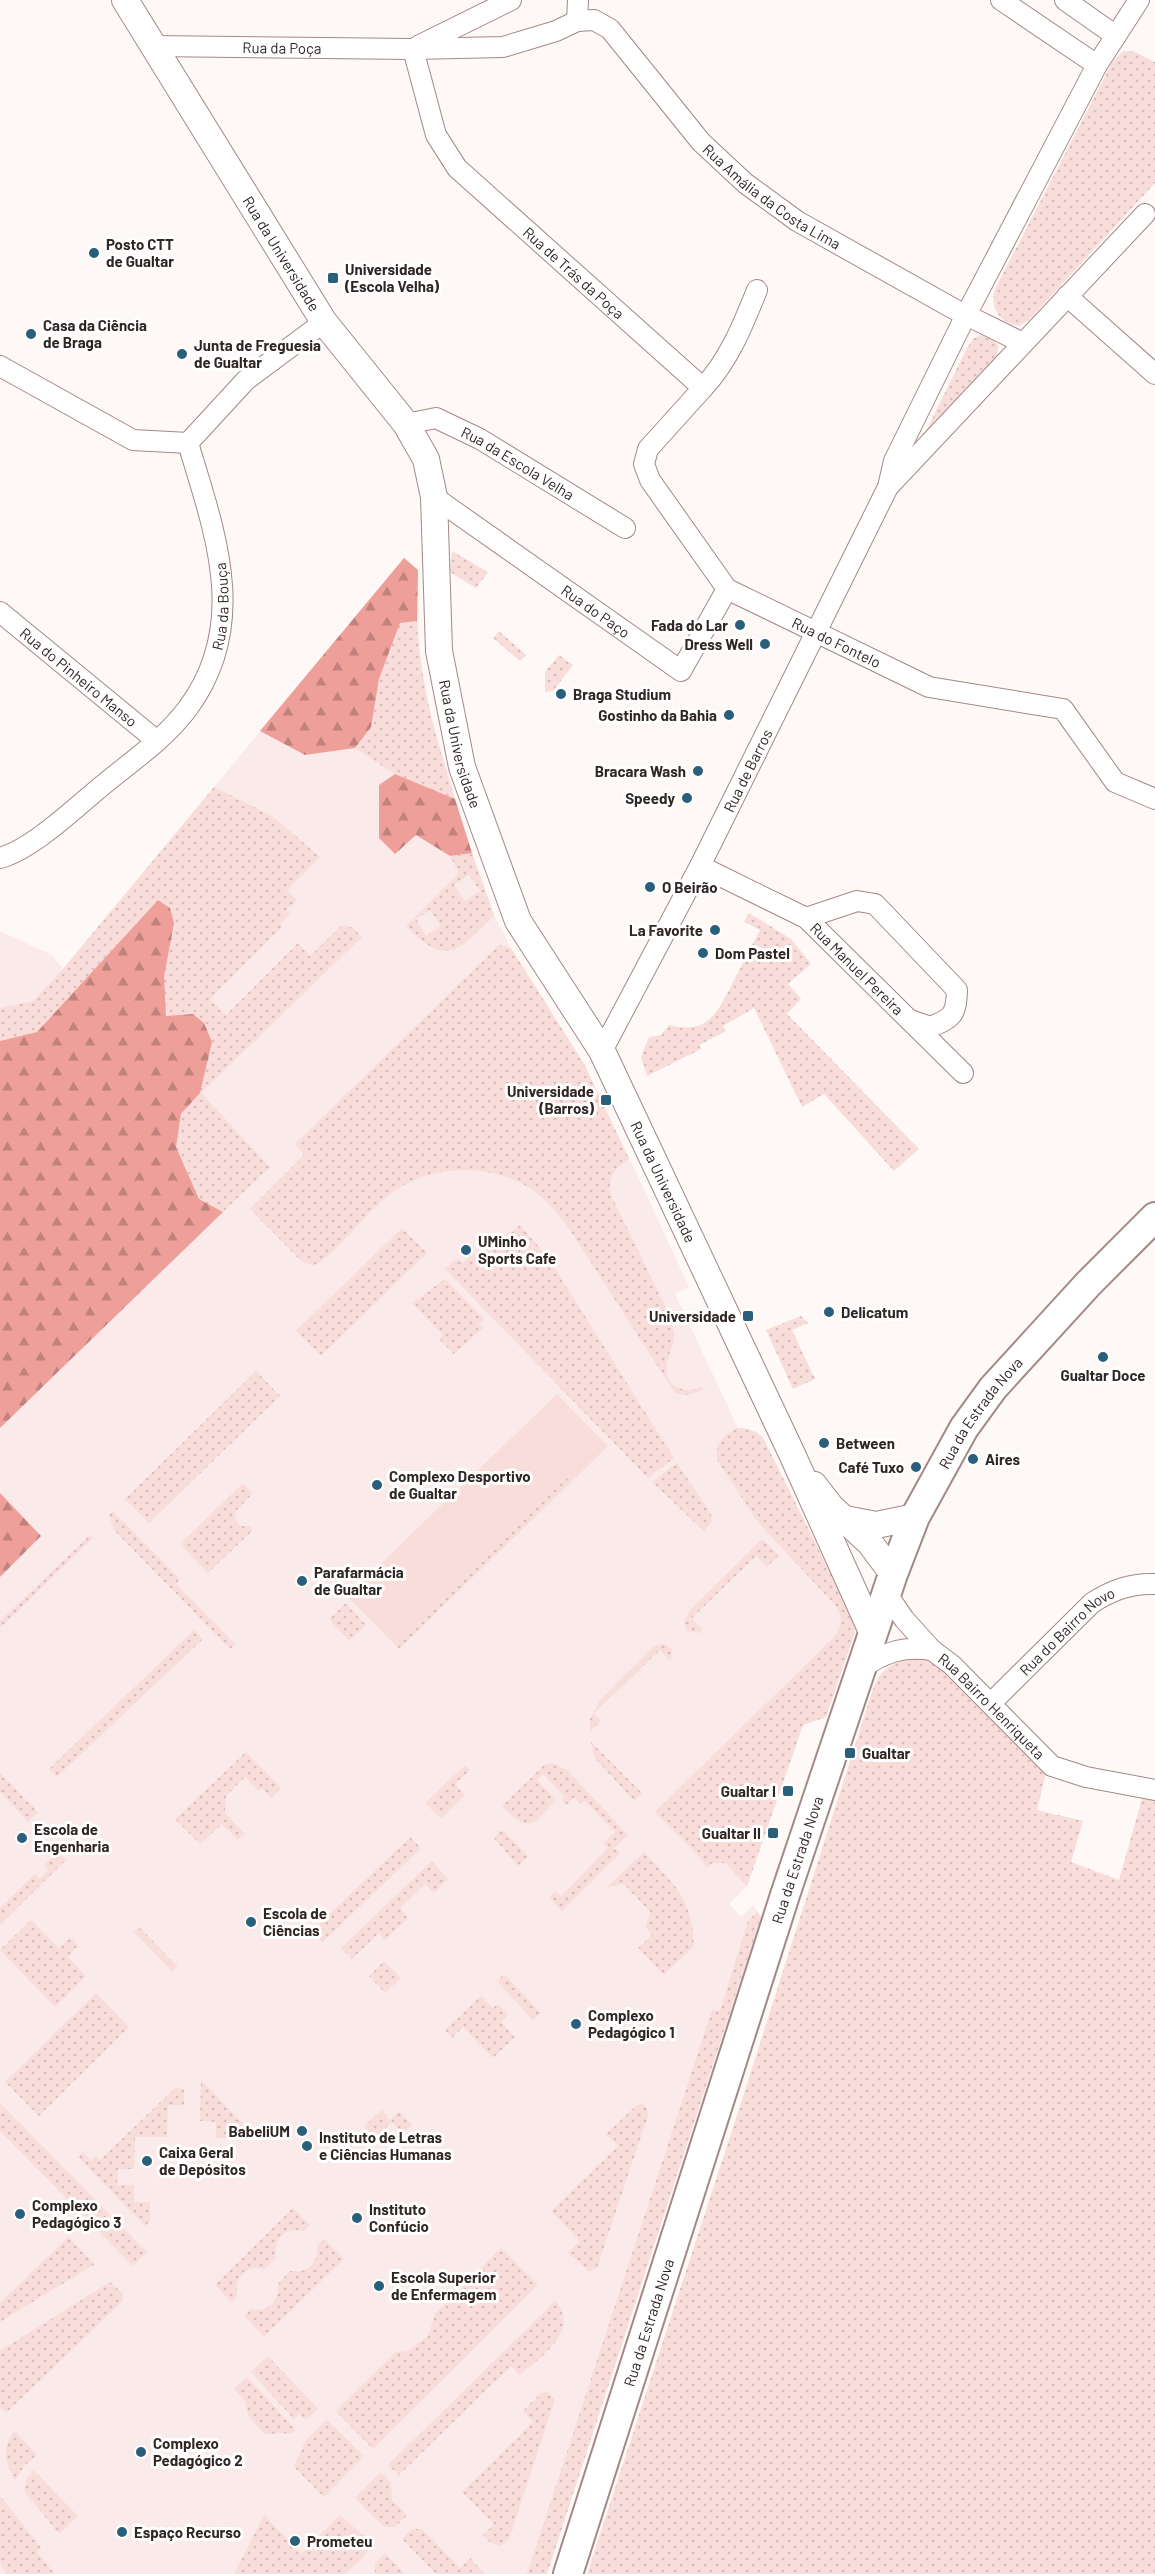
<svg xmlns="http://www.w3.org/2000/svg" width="1155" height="2574" font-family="Barlow,sans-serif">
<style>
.built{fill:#faebea}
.grass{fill:url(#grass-dots);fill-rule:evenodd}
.forest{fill:url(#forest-firs)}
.pitch{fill:#f8ddda}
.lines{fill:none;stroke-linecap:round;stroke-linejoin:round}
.minor-casing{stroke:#a28987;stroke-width:22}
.tertiary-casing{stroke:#a28987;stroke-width:28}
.secondary-casing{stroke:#a28987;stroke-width:32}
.minor{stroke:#fff;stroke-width:20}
.tertiary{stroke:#fff;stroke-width:26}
.secondary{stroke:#fff;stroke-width:28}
.poi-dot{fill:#295f7a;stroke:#fff;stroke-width:2}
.labels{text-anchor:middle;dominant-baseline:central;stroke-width:6;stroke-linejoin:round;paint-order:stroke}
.street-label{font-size:15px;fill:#302625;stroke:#fff}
.poi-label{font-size:15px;font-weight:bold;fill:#302625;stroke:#fff;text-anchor:start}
</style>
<defs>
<pattern id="grass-dots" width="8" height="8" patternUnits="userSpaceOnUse" patternTransform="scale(1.5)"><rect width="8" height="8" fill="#f8ddda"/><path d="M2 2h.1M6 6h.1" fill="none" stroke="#d5bebb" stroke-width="1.8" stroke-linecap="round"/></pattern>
<pattern id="forest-firs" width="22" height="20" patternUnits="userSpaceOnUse" patternTransform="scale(1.5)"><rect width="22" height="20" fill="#ee9f99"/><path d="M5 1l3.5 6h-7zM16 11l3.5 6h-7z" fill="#c1817d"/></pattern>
</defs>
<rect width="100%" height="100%" fill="#fef8f7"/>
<path class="built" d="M404 558 418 570 419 647 428 707 472 853 494 915 511 948 584 1064 642 1185 689 1287 675 1294 738 1428 757 1432 763 1438 857 1626 826 1717 803 1725 747 1886 729 1904 741 1917 753 1905 761 1917 547 2574H0V931L52 955 63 969Z"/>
<path class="grass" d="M1128 51 1135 52 1155 62V183L1029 320 1019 326C999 322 990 309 995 289L1113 61 1122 52Z
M982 334 990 336 998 345 997 356 922 439 967 348 973 339Z
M452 551 488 572 476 588 450 572Z
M417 621C420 682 436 740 455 799L395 774 355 748 371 726 379 679 400 623Z
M499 631 526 655 520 661 493 638Z
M559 655 573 665 553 691 545 692V672Z
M214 787 272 816 320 857 287 890 297 900 286 910 290 914 280 924 282 927 210 999 226 1015 298 943 310 956 340 927C350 923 354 929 362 937L201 1093 270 1167 223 1212 199 1199 176 1147 181 1114 200 1093C184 1056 160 1019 164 976 167 953 176 932 170 908L158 900 37 1032 0 1041V1008L33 1001 63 969Z
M472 853 494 915C459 950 448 969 406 926L459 873 450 856ZM469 875 480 891 465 901 454 885ZM430 910 441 926 426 936 416 919Z
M749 913 791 939 811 964 788 984 801 999 787 1014 919 1149 894 1171 824 1094 802 1107 754 1008 723 1026 726 1031 699 1045 701 1049 647 1076 641 1057 649 1037 661 1035 669 1025C709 1036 719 1010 734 980 743 963 751 947 760 930L744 922Z
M499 945 511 948 584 1064 629 1159C614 1170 607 1176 611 1195L670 1316C671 1322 674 1329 674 1335 674 1345 668 1354 667 1364 662 1386 684 1395 702 1387L703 1389C693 1395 685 1396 675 1393L566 1224C553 1209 541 1193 523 1184 480 1161 420 1167 384 1199 362 1218 338 1252 314 1266L301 1261 250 1209 304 1155 295 1144Z
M520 1225 549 1259 674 1458 648 1478 445 1269 458 1258 463 1263 480 1248 484 1251Z
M402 1228 427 1253 321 1356 296 1331Z
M445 1279 484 1319 479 1324 483 1328 454 1354 439 1339 443 1335 412 1303Z
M801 1316 808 1323 792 1330 815 1379 793 1389 766 1330Z
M256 1371 280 1396 149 1523 125 1499Z
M738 1428C748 1428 756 1431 763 1438L857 1626 826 1717 803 1725 747 1886 725 1863H712L707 1868 697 1854 655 1812 834 1637C842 1626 843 1618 836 1606L757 1521 717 1460C716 1442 722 1436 738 1428Z
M677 1463 711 1514 712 1521 704 1531 652 1482Z
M567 1477 571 1482 399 1649 395 1645Z
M243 1483 253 1493 236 1511 235 1520 241 1526H250L252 1531 208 1573 180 1544Z
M113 1511 180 1579 176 1584 235 1644 230 1649 114 1530 109 1515Z
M90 1535 93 1538 0 1628V1621Z
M762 1539 779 1555 767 1567 756 1556 692 1618 703 1630 699 1633 687 1631 684 1622 690 1610Z
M346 1603 366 1625 349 1641 329 1619Z
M194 1630 203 1639 57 1777 49 1769Z
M662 1643 672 1649 671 1661 660 1650 594 1713 601 1721 590 1731V1719L600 1700 653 1647Z
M909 1657 936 1659 1046 1773 1037 1810 1083 1821 1071 1862 1119 1880 1143 1795 1155 1798V2574H587L740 2106 874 1686C881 1670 893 1662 909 1657Z
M591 1742 642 1793 634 1801 594 1757Z
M246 1752 281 1788 271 1798 262 1788 259 1791 245 1777 226 1796 225 1813 245 1834 238 1840 222 1824 200 1844 175 1819Z
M552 1763 567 1770 628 1835 614 1848 620 1853 562 1911 549 1897 555 1891 561 1896 608 1848 603 1843 615 1832 585 1801 581 1804 574 1797 566 1805 562 1800 565 1797 543 1774 537 1780 556 1800C532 1825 530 1835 502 1806L544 1765Z
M465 1765 470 1770 455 1784 465 1795 441 1819 425 1803Z
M0 1773 38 1812 28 1822 0 1792Z
M500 1831 505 1832 528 1856 518 1866 494 1838Z
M410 1837 421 1848 323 1942 312 1931Z
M58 1852 66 1860 0 1925V1908L35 1874 40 1879 48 1870 44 1865Z
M644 1852C675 1885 692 1898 694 1946L664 1975 638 1948 652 1935 646 1927 650 1912 624 1884 607 1887Z
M432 1861 448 1879 434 1893 425 1884 400 1908 408 1918 385 1940 379 1933 352 1959 341 1948Z
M757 1912 761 1917 547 2574H527L712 2010 720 2011 748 1921Z
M31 1920 59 1948 70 1937 78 1946 68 1957 86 1976 55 2007 0 1950Z
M139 1927 177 1966 172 1971 134 1932Z
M384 1961 401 1978 385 1993 369 1976Z
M504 1974 541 2013 533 2020 497 1981Z
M96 1993 129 2027 39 2116 5 2082Z
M481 1996 493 2008 498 2004 508 2015 501 2022 515 2037 493 2058 463 2027 452 2038 445 2030Z
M201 2080 258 2139 216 2138V2122L200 2121Z
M175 2088 184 2089V2105H168L167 2137H135L134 2169H118L117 2185H134V2202H150V2221L145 2226 78 2157 83 2152 91 2161 96 2156 100 2160Z
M0 2103 147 2252 133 2266 0 2131Z
M643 2103 649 2113 597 2268 589 2271 568 2253 580 2241 551 2211 618 2146 606 2134 636 2106Z
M382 2110 390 2120 399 2111 412 2125 403 2133 392 2122 375 2138 364 2126Z
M293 2208 310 2225 304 2231C285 2227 273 2238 276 2258L265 2269C246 2265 234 2277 237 2296L231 2302 215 2285Z
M68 2237 95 2264 0 2322V2303Z
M324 2239 344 2259 264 2337 244 2316 251 2309C268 2313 280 2301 278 2284L290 2271C307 2274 319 2263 317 2246Z
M501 2248 538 2285 373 2449 336 2411 396 2352 407 2351 428 2336 435 2314Z
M110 2282 122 2293 123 2301 6 2413 0 2407V2351Z
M555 2301C582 2331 540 2357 520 2375L511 2366 399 2475 388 2465Z
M268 2356 318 2409 306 2420 299 2414 294 2419 251 2372Z
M247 2377 296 2430 292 2433 264 2434 248 2415 245 2401 234 2389Z
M547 2392 555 2399 510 2536 506 2543 499 2546 490 2542 483 2535 494 2524 462 2492 533 2422 523 2411 541 2393Z
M327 2420 364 2456 324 2497 294 2467 306 2440Z
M15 2431 37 2455 25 2465 15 2480C5 2462 1 2447 15 2431Z
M33 2470 78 2516 59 2534 24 2491 27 2478Z
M381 2472 391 2483 392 2500 407 2515 395 2527H384L355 2498Z
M0 2496 41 2547 37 2552 55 2574H6L0 2563Z
M264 2515 301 2554 340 2515 368 2540C374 2553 354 2565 345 2574H234Z
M412 2529H422L460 2568 470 2558 485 2574H436L402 2539Z
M385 2553 405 2574H375V2563Z"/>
<path class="forest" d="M404 558 418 570 417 621 400 623 379 679 371 727 355 748 305 755 260 731Z
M395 774 455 799 472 853 450 856 416 835 395 854 379 838V785Z
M158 900 170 908 174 923 164 977 166 1016 193 1014 204 1023 212 1042 200 1093 181 1114 176 1147 199 1199 223 1212 0 1428V1041L37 1032Z
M0 1493 41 1536 0 1577Z"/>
<path class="pitch" d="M557 1394 608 1446 571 1482 566 1478 395 1645 347 1596Z"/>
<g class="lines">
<g class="minor-casing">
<g id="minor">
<path d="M1001 0 1097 65"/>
<path d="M1065 0 1116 36"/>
<path d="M577 21 578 0"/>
<path id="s1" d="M152 46 413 49 503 47 556 31 577 21 594 20 610 29 701 142 745 183 797 221 954 309 1023 343"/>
<path d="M418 46 511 0"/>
<path id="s2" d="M413 49 436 135 457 168 703 388C729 360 743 325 757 290"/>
<path d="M1067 296 1155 374"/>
<path d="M0 366 133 440 188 443"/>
<path id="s3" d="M703 388 648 449 644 464 650 480 727 589 929 687 1063 709 1115 782 1155 799"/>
<path id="s4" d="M406 424 436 418 480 439 625 528"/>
<path d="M188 443 246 380 324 322"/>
<path d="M890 485 1145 214"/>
<path id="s5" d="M434 497 681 671 727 589"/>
<path id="s6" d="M0 612 157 741"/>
<path id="s7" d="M0 858C33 849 76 807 103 785 132 761 165 739 188 708 250 624 215 533 188 443"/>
<path id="s8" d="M700 866 806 918 963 1073"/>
<path d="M806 918 857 901 875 904 957 990C956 1015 953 1018 930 1027L910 1020"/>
<path id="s9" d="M602 1051 700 866 888 487 894 461 966 315 1097 65 1139 0"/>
<path id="s10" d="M932 1650 952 1665 1052 1766 1086 1777 1155 1790"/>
<path d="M862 1668C885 1652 903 1646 932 1650L904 1619 887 1594"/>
<path id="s11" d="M991 1703 1092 1603C1112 1590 1131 1583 1155 1584"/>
</g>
</g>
<g class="tertiary-casing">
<g id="tertiary">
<path id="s12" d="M125 0 324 322 406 424 426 459 434 497 439 651 462 767 518 921 602 1051 792 1454 873 1634"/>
<path d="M814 1485 831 1507 870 1543 893 1574"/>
<path d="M845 1519 876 1525 915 1517"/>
</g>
</g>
<g class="secondary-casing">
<g id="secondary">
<path id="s13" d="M568 2574 786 1892 893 1574 915 1517 964 1428 993 1388 1089 1283 1155 1217"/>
</g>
</g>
<use href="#minor" class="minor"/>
<use href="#tertiary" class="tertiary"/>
<use href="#secondary" class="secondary"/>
</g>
<g class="poi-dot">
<circle cx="94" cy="253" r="6"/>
<rect x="327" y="272" width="12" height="12" rx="3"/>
<circle cx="31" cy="334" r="6"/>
<circle cx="182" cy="354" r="6"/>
<circle cx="740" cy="625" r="6"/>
<circle cx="765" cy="644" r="6"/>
<circle cx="561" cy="694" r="6"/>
<circle cx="729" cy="715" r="6"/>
<circle cx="698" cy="771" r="6"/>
<circle cx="687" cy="798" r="6"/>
<circle cx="650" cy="887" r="6"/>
<circle cx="715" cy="930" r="6"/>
<circle cx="703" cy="953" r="6"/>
<rect x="600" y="1094" width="12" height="12" rx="3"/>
<circle cx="466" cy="1250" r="6"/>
<circle cx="829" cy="1312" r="6"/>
<rect x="742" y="1310" width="12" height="12" rx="3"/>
<circle cx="1103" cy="1357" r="6"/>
<circle cx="824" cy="1443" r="6"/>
<circle cx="973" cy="1459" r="6"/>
<circle cx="916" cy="1467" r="6"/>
<circle cx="377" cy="1485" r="6"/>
<circle cx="302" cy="1581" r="6"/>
<rect x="844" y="1747" width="12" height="12" rx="3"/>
<rect x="782" y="1785" width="12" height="12" rx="3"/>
<rect x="767" y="1827" width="12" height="12" rx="3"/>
<circle cx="22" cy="1838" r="6"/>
<circle cx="251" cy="1922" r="6"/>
<circle cx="576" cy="2024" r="6"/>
<circle cx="302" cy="2131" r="6"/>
<circle cx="307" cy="2146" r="6"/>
<circle cx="147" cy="2161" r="6"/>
<circle cx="20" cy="2214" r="6"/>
<circle cx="357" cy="2218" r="6"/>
<circle cx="379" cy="2286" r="6"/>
<circle cx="141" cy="2452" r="6"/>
<circle cx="122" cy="2532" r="6"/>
<circle cx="295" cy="2541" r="6"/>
</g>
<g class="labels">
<g class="street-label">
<text stroke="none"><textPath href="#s1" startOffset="130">Rua da Poça</textPath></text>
<text stroke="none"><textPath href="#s1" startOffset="700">Rua Amália da Costa Lima</textPath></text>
<text stroke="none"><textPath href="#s12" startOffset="298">Rua da Universidade</textPath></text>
<text stroke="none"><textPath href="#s2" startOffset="285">Rua de Trás da Poça</textPath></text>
<text stroke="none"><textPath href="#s4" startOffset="124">Rua da Escola Velha</textPath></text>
<text stroke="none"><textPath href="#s7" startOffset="351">Rua da Bouça</textPath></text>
<text stroke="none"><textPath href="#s5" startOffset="198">Rua do Paço</textPath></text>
<text stroke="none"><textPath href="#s3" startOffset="370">Rua do Fontelo</textPath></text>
<text stroke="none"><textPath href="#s6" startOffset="102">Rua do Pinheiro Manso</textPath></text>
<text stroke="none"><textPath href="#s12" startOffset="838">Rua da Universidade</textPath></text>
<text stroke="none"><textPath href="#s9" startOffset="316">Rua de Barros</textPath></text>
<text stroke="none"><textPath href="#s8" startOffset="190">Rua Manuel Pereira</textPath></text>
<text stroke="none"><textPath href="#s12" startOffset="1324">Rua da Universidade</textPath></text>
<text stroke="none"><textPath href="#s13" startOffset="1236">Rua da Estrada Nova</textPath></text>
<text stroke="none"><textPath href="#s11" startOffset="105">Rua do Bairro Novo</textPath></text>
<text stroke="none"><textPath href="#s10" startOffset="82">Rua Bairro Henriqueta</textPath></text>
<text stroke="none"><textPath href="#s13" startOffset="750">Rua da Estrada Nova</textPath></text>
<text stroke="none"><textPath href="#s13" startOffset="264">Rua da Estrada Nova</textPath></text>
</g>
<g class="poi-label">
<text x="106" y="244">Posto CTT<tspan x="106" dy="17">de Gualtar</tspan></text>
<text x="345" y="269">Universidade<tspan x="345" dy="17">(Escola Velha)</tspan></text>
<text x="43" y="325">Casa da Ciência<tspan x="43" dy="17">de Braga</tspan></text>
<text x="194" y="345">Junta de Freguesia<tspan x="194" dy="17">de Gualtar</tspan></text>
<text x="728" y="625" text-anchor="end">Fada do Lar</text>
<text x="753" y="644" text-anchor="end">Dress Well</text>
<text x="573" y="694">Braga Studium</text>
<text x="717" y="715" text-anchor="end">Gostinho da Bahia</text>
<text x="686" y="771" text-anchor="end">Bracara Wash</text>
<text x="675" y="798" text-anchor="end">Speedy</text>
<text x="662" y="887">O Beirão</text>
<text x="703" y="930" text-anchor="end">La Favorite</text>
<text x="715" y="953">Dom Pastel</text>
<text x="594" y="1091" text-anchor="end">Universidade<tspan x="594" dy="17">(Barros)</tspan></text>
<text x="478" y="1241">UMinho<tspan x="478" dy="17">Sports Cafe</tspan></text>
<text x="841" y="1312">Delicatum</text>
<text x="736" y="1316" text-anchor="end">Universidade</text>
<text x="1103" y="1375" text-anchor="middle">Gualtar Doce</text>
<text x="836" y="1443">Between</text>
<text x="985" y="1459">Aires</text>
<text x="904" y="1467" text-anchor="end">Café Tuxo</text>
<text x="389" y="1476">Complexo Desportivo<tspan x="389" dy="17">de Gualtar</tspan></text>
<text x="314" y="1572">Parafarmácia<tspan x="314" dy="17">de Gualtar</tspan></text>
<text x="862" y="1753">Gualtar</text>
<text x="776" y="1791" text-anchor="end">Gualtar I</text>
<text x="34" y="1829">Escola de<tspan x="34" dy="17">Engenharia</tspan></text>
<text x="761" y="1833" text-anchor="end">Gualtar II</text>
<text x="263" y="1913">Escola de<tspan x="263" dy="17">Ciências</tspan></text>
<text x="588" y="2015">Complexo<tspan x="588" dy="17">Pedagógico 1</tspan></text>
<text x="290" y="2131" text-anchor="end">BabeliUM</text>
<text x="319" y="2137">Instituto de Letras<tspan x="319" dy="17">e Ciências Humanas</tspan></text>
<text x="159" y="2152">Caixa Geral<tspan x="159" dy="17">de Depósitos</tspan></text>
<text x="32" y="2205">Complexo<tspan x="32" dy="17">Pedagógico 3</tspan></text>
<text x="369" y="2209">Instituto<tspan x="369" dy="17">Confúcio</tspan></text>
<text x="391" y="2277">Escola Superior<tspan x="391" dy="17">de Enfermagem</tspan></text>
<text x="153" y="2443">Complexo<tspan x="153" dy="17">Pedagógico 2</tspan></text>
<text x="134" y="2532">Espaço Recurso</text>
<text x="307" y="2541">Prometeu</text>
</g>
</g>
</svg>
